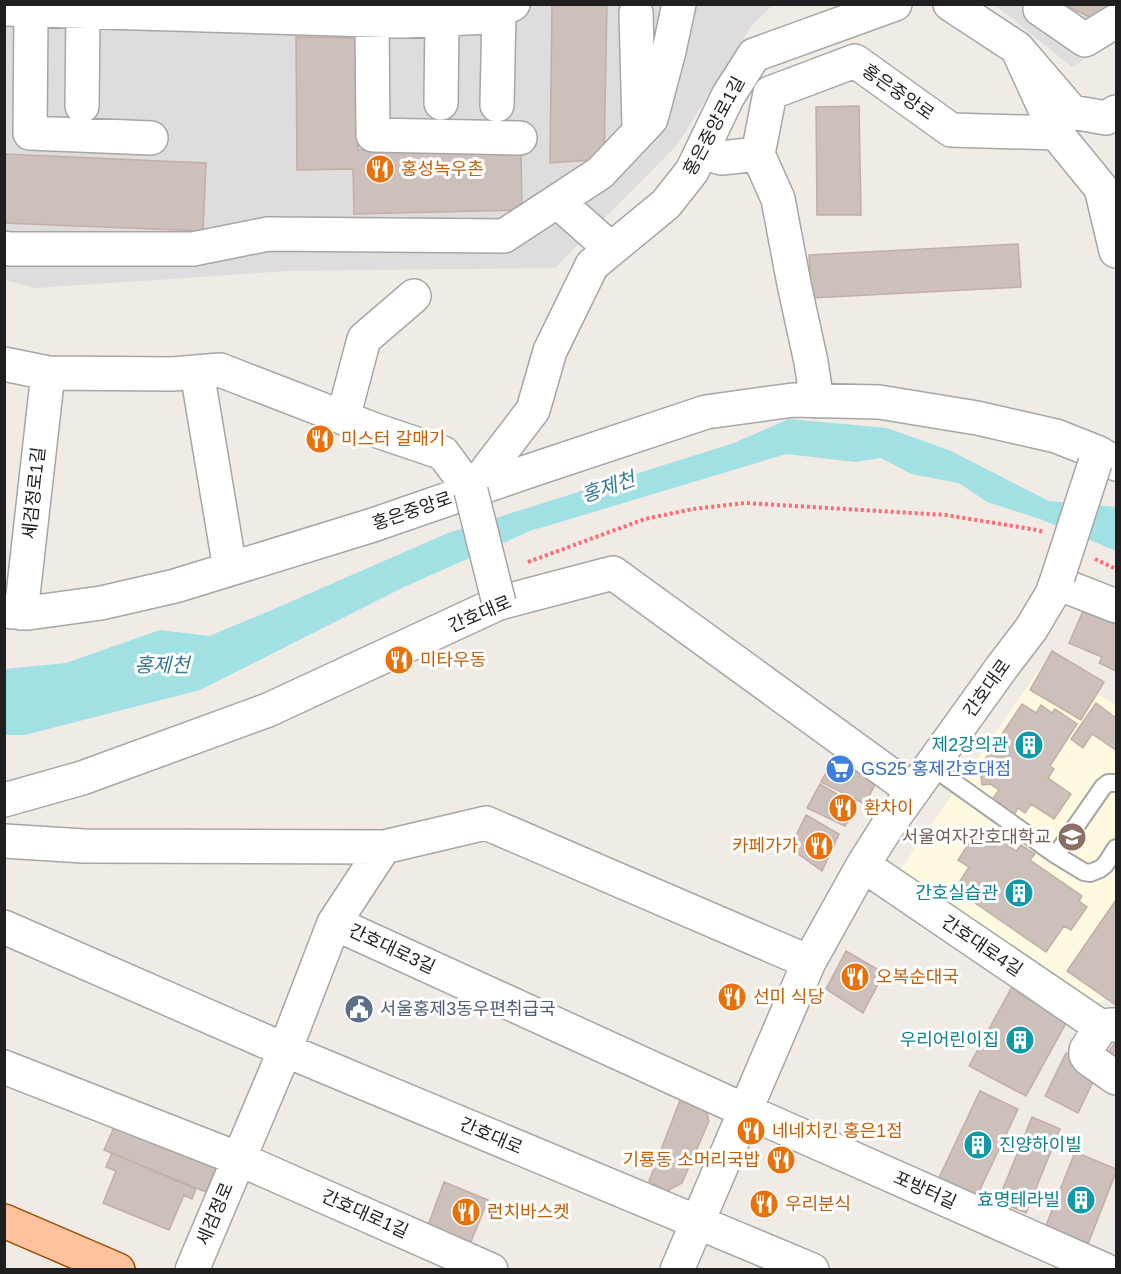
<svg xmlns="http://www.w3.org/2000/svg" width="1121" height="1274" font-family="Arial,'Noto Sans KR',sans-serif">
<style>
.residential{fill:#dedcdc}
.education{fill:#fff9e0}
.water{fill:#a1e0e3}
.building{fill:#cdbfba;stroke:#c4ada5;stroke-width:1.5}
.lines{fill:none;stroke-linecap:round;stroke-linejoin:round}
.lane-casing{stroke:#a6a6a6;stroke-width:20}
.street-casing{stroke:#a6a6a6;stroke-width:36}
.primary-casing{stroke:#9b4b00;stroke-width:36}
.path{stroke:#ff6874;stroke-width:4;stroke-dasharray:3 3;stroke-linecap:butt}
.lane{stroke:#fff;stroke-width:16}
.street{stroke:#fff;stroke-width:33}
.primary{stroke:#ffc29c;stroke-width:33}
.street-bridge-casing{stroke:#a6a6a6;stroke-width:36;stroke-linecap:butt}
.street-bridge{stroke:#fff;stroke-width:33}
.labels{text-anchor:middle;dominant-baseline:central;stroke-width:6;stroke-linejoin:round;paint-order:stroke}
.street-label{font-size:18px;fill:#1f1f1f;stroke:#fff}
.food-label{font-size:18px;fill:#c56008;stroke:#fff;text-anchor:start}
.culture-label{font-size:18px;fill:#0d838f;stroke:#fff;text-anchor:end}
.shop-label{font-size:18px;fill:#366cbe;stroke:#fff;text-anchor:start}
.education-label{font-size:18px;fill:#785e54;stroke:#fff;text-anchor:end}
.service-label{font-size:18px;fill:#4e5e75;stroke:#fff;text-anchor:start}
.water-label{font-size:20px;font-style:italic;fill:#377a97;stroke:#fff}
</style>
<rect width="100%" height="100%" fill="#f1ebe5"/>
<path class="residential" d="M5 5H773L752 25 677 145 555 268 288 271 35 288 5 280Z
M995 5H1116V38L1072 67Z"/>
<path class="education" d="M1046 660 1116 706V994L1090 1007 898 873Z"/>
<path class="water" d="M789 419 887 428 951 451 1049 501 1116 507V551L1040 519 987 502 959 483 911 474 881 458 855 462 786 454 537 529V528L404 587 200 690 25 735H5V669L66 663 160 630 209 636 267 612 448 533 734 443Z"/>
<path class="building" d="M552 4H607L604 159 550 163Z
M1063 4H1108L1098 21Z
M296 37 355 38 358 150 521 152 522 210 354 214 353 169 297 170Z
M859 106 861 215H817L816 107Z
M4 154 206 163 203 231 4 223Z
M1018 244 1021 287 811 298 809 255Z
M1086 604 1116 617V671L1099 663 1102 657 1069 643Z
M1052 651 1104 682 1081 720 1030 690Z
M1096 703 1116 718V750L1092 734 1083 748 1071 739Z
M1022 704 1036 713 1041 705 1052 713 1055 709 1077 724 1050 766 1054 769 1048 778 1071 794 1054 819 1031 804 1025 813 1018 808 1013 816 991 801 999 790 990 784 982 785 980 767Z
M842 743 884 767 865 804 821 782Z
M820 784 857 806 845 826 807 808Z
M806 815 839 834 822 871 790 848Z
M975 834 995 847 1000 840 1016 851 1021 845 1035 854 1030 860 1082 896 1079 901 1087 907 1071 930 1064 926 1046 952 955 889 969 867 958 860Z
M1116 900V1005L1067 971Z
M846 951 884 973 863 1013 826 989Z
M1014 983 1071 1014 1026 1096 969 1066Z
M1116 1041V1063L1106 1055Z
M1066 1053 1099 1069 1078 1113 1045 1096Z
M980 1091 1018 1109 976 1198 938 1180Z
M682 1095 705 1106 709 1121 682 1183 667 1191 649 1181Z
M1032 1117 1060 1129 1026 1213 998 1201Z
M118 1118 216 1159 223 1171 213 1195 104 1150Z
M1075 1152 1116 1169V1172L1088 1244 1045 1228Z
M112 1153 196 1189 192 1199 184 1195 169 1230 103 1203 116 1171 106 1167Z
M444 1182 488 1200 470 1244 428 1225Z"/>
<g class="lines">
<g class="lane-casing">
<path id="lane" d="M931 766 1056 855 1084 872 1090 873 1100 869 1105 865 1116 848
M1056 855 1103 787 1108 783H1116"/>
</g>
<g class="street-casing">
<path id="street" d="M28 4 31 10 30 133 151 138
M950 4 1017 48 1072 112 1106 118 1116 112
M4 9 405 21 487 17 513 4
M1040 9 1085 40 1116 21
M636 13 639 125
M372 20 373 135 520 138
M1017 48 1056 133 1101 188 1116 251
M441 103 442 19
M497 105 499 11
M82 106 83 11
M701 152 721 158 758 154 770 93 855 61 951 130 1056 133
M758 154 778 199 794 284 811 362 817 401
M557 201 611 249
M4 248 10 249H193L268 234 504 236 600 173 651 119 669 51 679 4
M4 364 48 373 172 374 220 370 375 430 443 453 471 491 533 410 550 351 592 265 666 204 692 171 728 96 754 55 895 4
M197 372 230 569
M343 418 364 339 414 296
M1057 583 1116 606
M4 611 28 613 101 603 175 586 373 525 529 471 706 412 793 400 879 402 977 418 1056 436 1099 453 1116 464
M21 613 48 373
M4 800 82 778 268 710 499 603 613 573 913 791
M4 841 84 846 384 847 486 823 809 962
M863 865 1101 1027 1110 1025H1116
M334 923 746 1111 1105 1270
M4 927 285 1050 812 1270
M1101 1027 1086 1050V1055L1089 1059 1116 1078
M4 1067 239 1159 491 1270
M192 1270 285 1050 334 923 384 847
M677 1270 809 962 863 865 887 827 1002 667 1031 629 1052 594 1058 577"/>
</g>
<g class="primary-casing">
<path id="primary" d="M4 1221 118 1270"/>
</g>
<path class="path" d="M1095 559 1116 569
M528 562 645 519 693 509 745 503 946 515 1037 530 1043 532"/>
<use href="#lane" class="lane"/>
<use href="#street" class="street"/>
<use href="#primary" class="primary"/>
<g class="street-bridge-casing">
<path id="street-bridge" d="M471 491 499 603
M1058 577 1095 463"/>
</g>
<use href="#street-bridge" class="street-bridge"/>
</g>
<defs>
<g id="restaurant-disc" transform="scale(1.5)"><circle r="9.5" fill="#e8710a" stroke="#fff"/><path d="M-5-6h1v4h1v-4h1v4h1v-4h1v5L-1.5 .5V6h-2V.5L-5-1ZM5-6V6H3V1.5H1.5Q1.5-4 5-6Z" fill="#fff"/></g>
<g id="building-disc" transform="scale(1.5)"><circle r="9.5" fill="#0f9aa8" stroke="#fff"/><path d="M-4-6H4V6H1V3H-1V6H-4ZM-2.5-4.3h1.7v1.8h-1.7ZM.8-4.3h1.7v1.8H.8ZM-2.5-1h1.7V.8h-1.7ZM.8-1h1.7V.8H.8Z" fill="#fff"/></g>
<g id="supermarket-disc" transform="scale(1.5)"><circle r="9.5" fill="#3f7fe0" stroke="#fff"/><path d="M-6-5.5h2.5l.6 2H6L4.5 2H-2.5L-4.4-4H-6ZM-1.5 3.2a1.3 1.3 0 1 0 .1 0ZM3 3.2a1.3 1.3 0 1 0 .1 0Z" fill="#fff"/></g>
<g id="university-disc" transform="scale(1.5)"><circle r="9.5" fill="#8d6e63" stroke="#fff"/><path d="M0-5L7-2L0 1L-7-2ZM-4 1L0 2.5L4 1V4Q0 6-4 4Z" fill="#fff"/></g>
<g id="civic-disc" transform="scale(1.5)"><circle r="9.5" fill="#5c6f8a" stroke="#fff"/><path d="M-.6-6.5H3V-4.5H.6V-3L4-1V1h2V6H-6V1h2V-1L-.6-3ZM-1.2 2.5V6h2.4V2.5Z" fill="#fff"/></g>
</defs>
<g fill-rule="evenodd">
<use href="#restaurant-disc" x="380" y="169"/>
<use href="#restaurant-disc" x="320" y="439"/>
<use href="#restaurant-disc" x="399" y="660"/>
<use href="#building-disc" x="1029" y="745"/>
<use href="#supermarket-disc" x="840" y="769"/>
<use href="#restaurant-disc" x="843" y="808"/>
<use href="#university-disc" x="1072" y="837"/>
<use href="#restaurant-disc" x="819" y="846"/>
<use href="#building-disc" x="1019" y="893"/>
<use href="#restaurant-disc" x="855" y="977"/>
<use href="#restaurant-disc" x="732" y="997"/>
<use href="#civic-disc" x="359" y="1009"/>
<use href="#building-disc" x="1020" y="1040"/>
<use href="#restaurant-disc" x="751" y="1131"/>
<use href="#building-disc" x="978" y="1145"/>
<use href="#restaurant-disc" x="781" y="1160"/>
<use href="#building-disc" x="1081" y="1200"/>
<use href="#restaurant-disc" x="764" y="1204"/>
<use href="#restaurant-disc" x="466" y="1212"/>
</g>
<g class="labels">
<g class="street-label">
<text transform="translate(898 92) rotate(35)">홍은중앙로</text>
<text transform="translate(714 126) rotate(-62)">홍은중앙로1길</text>
<text transform="translate(34 493) rotate(-84)">세검정로1길</text>
<text transform="translate(412 511) rotate(-19)">홍은중앙로</text>
<text transform="translate(480 614) rotate(-23)">간호대로</text>
<text transform="translate(987 688) rotate(-54)">간호대로</text>
<text transform="translate(982 946) rotate(34)">간호대로4길</text>
<text transform="translate(392 949) rotate(25)">간호대로3길</text>
<text transform="translate(491 1136) rotate(23)">간호대로</text>
<text transform="translate(925 1190) rotate(24)">포방터길</text>
<text transform="translate(215 1214) rotate(-67)">세검정로</text>
<text transform="translate(365 1214) rotate(24)">간호대로1길</text>
</g>
<g class="food-label">
<text x="401" y="169">홍성녹우촌</text>
<text x="341" y="439">미스터 갈매기</text>
<text x="420" y="660">미타우동</text>
<text x="864" y="808">환차이</text>
<text x="798" y="846" text-anchor="end">카페가가</text>
<text x="876" y="977">오복순대국</text>
<text x="753" y="997">선미 식당</text>
<text x="772" y="1131">네네치킨 홍은1점</text>
<text x="760" y="1160" text-anchor="end">기룡동 소머리국밥</text>
<text x="785" y="1204">우리분식</text>
<text x="487" y="1212">런치바스켓</text>
</g>
<g class="culture-label">
<text x="1008" y="745">제2강의관</text>
<text x="998" y="893">간호실습관</text>
<text x="999" y="1040">우리어린이집</text>
<text x="999" y="1145" text-anchor="start">진양하이빌</text>
<text x="1060" y="1200">효명테라빌</text>
</g>
<g class="shop-label">
<text x="861" y="769">GS25 홍제간호대점</text>
</g>
<g class="education-label">
<text x="1051" y="837">서울여자간호대학교</text>
</g>
<g class="service-label">
<text x="380" y="1009">서울홍제3동우편취급국</text>
</g>
<g class="water-label">
<text transform="translate(608 487) rotate(-19)">홍제천</text>
<text x="162" y="665">홍제천</text>
</g>
</g>
<rect width="1121" height="1274" fill="none" stroke="#1f1f1f" stroke-width="12"/>
</svg>
